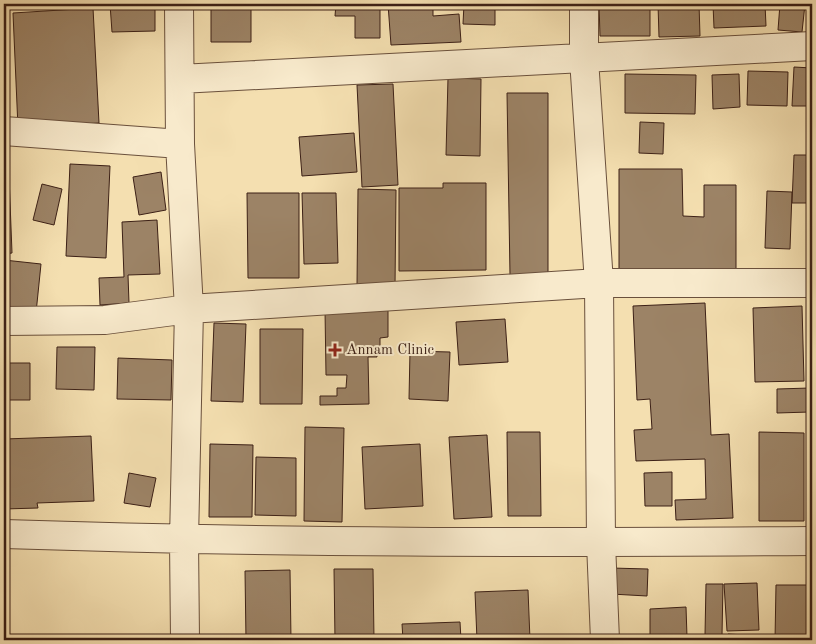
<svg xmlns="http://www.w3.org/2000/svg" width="816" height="644" font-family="'Old Standard TT',serif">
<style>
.building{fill:#9c8366;stroke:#3c2016}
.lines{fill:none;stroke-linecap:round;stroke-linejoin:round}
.minor-casing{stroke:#6a503c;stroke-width:30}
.minor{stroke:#f8eacc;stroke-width:28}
.poi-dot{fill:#8f2418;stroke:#f8eacc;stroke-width:2}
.labels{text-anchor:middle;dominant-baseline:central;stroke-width:4;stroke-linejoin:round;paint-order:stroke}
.poi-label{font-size:15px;fill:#3c2016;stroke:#f8eacc;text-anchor:start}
</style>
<rect width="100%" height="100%" fill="#f4dfb0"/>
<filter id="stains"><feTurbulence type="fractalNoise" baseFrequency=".004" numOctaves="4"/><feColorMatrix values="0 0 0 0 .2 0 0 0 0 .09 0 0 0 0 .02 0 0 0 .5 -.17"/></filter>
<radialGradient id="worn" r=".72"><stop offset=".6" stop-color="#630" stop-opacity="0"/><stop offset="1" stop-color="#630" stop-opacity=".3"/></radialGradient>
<path class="building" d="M110 4H155V31L112 32Z
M211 4H251V42H211Z
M336 4H380V38H355V16H335Z
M388 4H433V16L459 14 461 42 391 45Z
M464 4H495V25L463 24Z
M599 4H650V36H600Z
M658 4H699L700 36 659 37Z
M713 4H765L766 26 714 28Z
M780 4H805L802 32 778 30Z
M93 8 99 123 18 128 13 13Z
M794 67 812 68V106H792Z
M748 71 788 72 787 106 747 105Z
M625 74 696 75 695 114 625 113Z
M739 74 740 107 713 109 712 75Z
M448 78 481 79 480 156 446 155Z
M393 84 398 185 362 187 357 85Z
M507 93H548V274L510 275Z
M640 122 664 123 663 154 639 153Z
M354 133 357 172 302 176 299 137Z
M794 155H812V203H792Z
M70 164 110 166 106 258 66 256Z
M619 169H682L683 216 704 217V185H736V274H619Z
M161 172 166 210 139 215 133 177Z
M4 176H9L12 253 4 254Z
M443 183H486V270L399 271V188H443Z
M42 184 62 189 54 225 33 220Z
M358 189 396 190 395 287 357 286Z
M767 191 792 192 790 249 765 248Z
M247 193H299V278H248Z
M302 193H336L338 263 304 264Z
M157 220 160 274 128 275 129 303 100 305 99 278 124 277 122 222Z
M4 260 41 264 36 313 4 309Z
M705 303 711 435 729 434 733 518 676 520 675 500 706 499 705 459 636 461 634 430 652 429 650 399 637 400 633 306Z
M802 306 804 381 755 382 753 308Z
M388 309V337L380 338V347H376L377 357H368L369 404 320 405V396H337V388H346L347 375H326L325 310Z
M505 319 508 362 459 365 456 322Z
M214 323 246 324 243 402 211 401Z
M260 329H303L302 404H260Z
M57 347H95L94 390 56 389Z
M410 351 450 352 448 401 409 399Z
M118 358 172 360 171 400 117 399Z
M4 363H30V400H4Z
M810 388V412L777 413V389Z
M305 427 344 428 342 522 304 521Z
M507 432H540L541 516H508Z
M759 432 804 433V521H759Z
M487 435 492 517 454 519 449 437Z
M91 436 94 501 37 503 38 508 4 509V439Z
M210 444 253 445 252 517H209Z
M420 444 423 506 365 509 362 447Z
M256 457 296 458V516L255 515Z
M672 472V506H645L644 473Z
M129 473 156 478 150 507 124 503Z
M611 568 648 569 647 596 611 594Z
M334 569H373L374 640H335Z
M290 570 291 640H246L245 571Z
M757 583 759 630 727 631 724 584Z
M706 584H723L722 635H705Z
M776 585H812V640H775Z
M528 590 530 640H477L475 592Z
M686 607 687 637 650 638V609Z
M460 622 461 640H403L402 624Z
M728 634 746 635 745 640H727Z"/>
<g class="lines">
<g class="minor-casing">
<path id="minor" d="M179 4 180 144 189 309 184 540 185 640
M180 79 812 46
M4 131 180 144
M4 321 105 320 189 309 599 283 584 59V4
M4 534C273 543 543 543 812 541
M605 640 601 543 599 283H812"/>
</g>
<use href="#minor" class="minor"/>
</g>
<path class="poi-dot" d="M332.5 342.5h5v5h5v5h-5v5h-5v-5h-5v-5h5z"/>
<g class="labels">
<g class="poi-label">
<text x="346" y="350">Annam Clinic</text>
</g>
</g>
<rect width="816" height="644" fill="none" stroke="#f4dfb0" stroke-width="20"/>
<rect x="5" y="5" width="806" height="634" fill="none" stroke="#3c2016" stroke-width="2.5"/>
<rect x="10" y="10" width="796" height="624" fill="none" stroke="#3c2016"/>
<rect width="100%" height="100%" filter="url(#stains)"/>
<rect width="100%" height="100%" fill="url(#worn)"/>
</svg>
